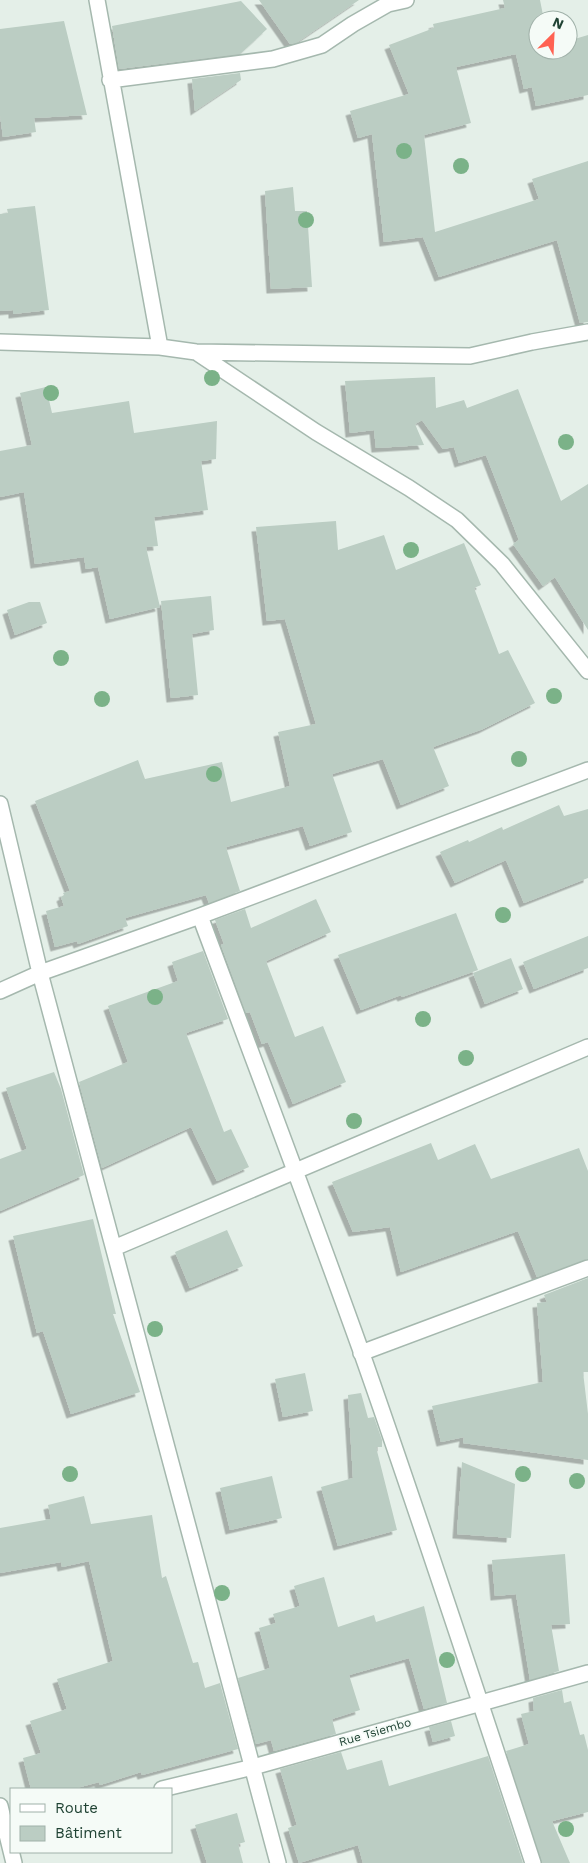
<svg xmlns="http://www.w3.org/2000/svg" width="588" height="1863" font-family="'Work Sans',sans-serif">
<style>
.building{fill:#bbcdc3;filter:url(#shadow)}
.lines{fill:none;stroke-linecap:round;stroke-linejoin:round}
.minor-casing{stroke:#a5b8ae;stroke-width:18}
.minor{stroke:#fff;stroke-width:15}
.tree{fill:#7bb288}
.labels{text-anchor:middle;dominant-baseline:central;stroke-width:4;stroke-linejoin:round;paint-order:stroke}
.street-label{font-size:12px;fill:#204334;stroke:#f5fbf7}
</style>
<defs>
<filter id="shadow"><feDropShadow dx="-4.5" dy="4.5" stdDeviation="0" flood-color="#0004"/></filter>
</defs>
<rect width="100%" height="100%" fill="#e4efe8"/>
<path class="building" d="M259 0H359L296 43 290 44Z
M503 0H540L544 20H538V50H568V41L588 35V95L536 106 532 87 524 89 516 54 456 67 471 123 424 135 435 232 539 199 532 179 588 161V322L580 323 557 240 439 277 423 237 384 242 372 134 358 138 350 111 409 94 389 45 434 28 433 24 505 8Z
M241 1 267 29 240 54 119 69 112 26Z
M64 21 87 115 34 118 36 132 3 137 0 115V29Z
M240 73 241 80 195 111 192 79Z
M293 187 295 211H307L312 287 271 289 265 191Z
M35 206 49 310 13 314V310L0 311V214L8 213 7 209Z
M435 377 436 408 464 400 467 408 518 389 561 501 588 484V630L555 577 543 586 513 544 519 540 486 455 459 463 454 447 443 449 422 420 415 424 424 445 376 448 374 430 350 433 345 381Z
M46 387 52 413 129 401 134 433 217 421 216 459 201 461 208 510 154 517 158 546 146 547 160 607 110 619 98 567 86 569 84 557 35 564 24 492 0 497V451L32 445 20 393Z
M336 521 338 550 384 535 396 570 464 543 481 585 474 588 499 654 508 650 535 703 483 729 433 747 449 786 401 805 383 759 332 774 352 832 310 846 303 826 226 847 240 891 209 903 206 895 125 918 128 926 78 944 77 941 55 947 46 911 64 906 61 897 64 895 63 893 70 891 35 801 138 760 145 779 222 762 231 802 290 786 278 732 316 724 285 619 267 621 256 527Z
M211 596 214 630 192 634 198 695 171 698 161 601Z
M29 602H40L47 623 15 635 7 610Z
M559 805 564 816 588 809V878L524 903 506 860 455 883 440 852 468 840 469 842 502 827 503 830Z
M316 899 331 932 266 961 295 1037 323 1026 346 1082 293 1104 268 1042 262 1044 250 1012 246 1013 221 945 224 944 215 920 245 909 251 928Z
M456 913 478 970 402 997 401 995 361 1010 338 955Z
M588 936V968L534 989 523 962Z
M203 951 228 1019 186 1033 224 1132 231 1129 249 1167 217 1181 191 1127 102 1168 79 1082 128 1062 108 1006 178 981 172 962Z
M511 958 523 989 485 1004 473 973Z
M54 1072 61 1089 84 1175 0 1211V1159L27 1149 6 1088Z
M431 1143 438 1160 475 1144 491 1179 579 1148 588 1171V1259L537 1277 518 1231 401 1272 390 1227 353 1232 332 1182Z
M93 1219 116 1314H113L140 1392 71 1414 43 1331 37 1333 13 1236Z
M227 1230 243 1266 190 1288 175 1252Z
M588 1278V1372H583L588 1414V1460L463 1443 464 1437 441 1442 432 1406 543 1382 537 1303 547 1302 544 1295Z
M305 1373 313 1411 283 1417 275 1379Z
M361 1393 368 1418 374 1417 382 1440V1447H376L397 1530 338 1546 321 1487 353 1478 348 1395Z
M462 1462 515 1484 511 1538 457 1534Z
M272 1476 282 1518 230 1530 220 1488Z
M84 1496 91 1524 152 1515 162 1578 166 1576 193 1663 198 1662 205 1688 220 1683 238 1749 142 1775 141 1772 100 1785 99 1782 73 1789H31L23 1758 41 1753 30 1721 67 1709 57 1679 113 1661 89 1561 62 1567 61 1562 0 1573V1528L51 1519 48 1505Z
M565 1554 570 1624 551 1625 559 1671 530 1680 516 1594 495 1596 492 1560Z
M324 1577 338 1627 374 1615 376 1622 424 1606 447 1703 424 1709 409 1658 349 1675 360 1710 332 1719 336 1734 274 1751 271 1740 256 1744 238 1678 270 1668 259 1628 276 1623 273 1614 300 1606 294 1586Z
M562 1690 564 1703 571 1701 580 1735 584 1734 588 1750V1812L552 1821 570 1863H542L506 1751 529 1744 521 1714 534 1711 533 1698Z
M451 1721 455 1736 433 1742 429 1727Z
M341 1752 347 1770 382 1760 389 1786 488 1756 523 1863H363L358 1845 299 1863 288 1828 297 1825 280 1769Z
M237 1813 245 1842 238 1844 243 1863H207L195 1825Z"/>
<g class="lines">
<g class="minor-casing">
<path id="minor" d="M97 0 160 347
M110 80 273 59 322 45 353 24 388 4 406 0
M0 342 160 347 196 352 470 356 532 342 588 332
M196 352 316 432 409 488 457 520 502 564 588 671
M0 804 40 973 278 1863
M200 916C254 1061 309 1206 361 1351 421 1521 477 1692 533 1863
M0 991 40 973 200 916 588 770
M114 1248 588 1047
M361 1353 588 1268
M162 1789 253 1767 588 1673
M0 1806 14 1863"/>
</g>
<use href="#minor" class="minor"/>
</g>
<g class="tree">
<circle cx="404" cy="151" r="8"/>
<circle cx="461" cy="166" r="8"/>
<circle cx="306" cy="220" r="8"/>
<circle cx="212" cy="378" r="8"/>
<circle cx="51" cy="393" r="8"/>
<circle cx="566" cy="442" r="8"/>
<circle cx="411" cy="550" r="8"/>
<circle cx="61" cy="658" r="8"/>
<circle cx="554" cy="696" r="8"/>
<circle cx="102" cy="699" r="8"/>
<circle cx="519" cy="759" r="8"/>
<circle cx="214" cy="774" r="8"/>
<circle cx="503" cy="915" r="8"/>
<circle cx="155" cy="997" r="8"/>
<circle cx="423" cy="1019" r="8"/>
<circle cx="466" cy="1058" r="8"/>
<circle cx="354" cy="1121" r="8"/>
<circle cx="155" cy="1329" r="8"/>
<circle cx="70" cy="1474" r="8"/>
<circle cx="523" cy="1474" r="8"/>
<circle cx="577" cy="1481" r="8"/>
<circle cx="222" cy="1593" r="8"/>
<circle cx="447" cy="1660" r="8"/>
<circle cx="566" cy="1829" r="8"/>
</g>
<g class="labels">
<g class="street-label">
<text transform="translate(375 1732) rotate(-16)">Rue Tsiembo</text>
</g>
</g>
<rect x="10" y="1788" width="162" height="65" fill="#f5fbf7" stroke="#a0b1a9"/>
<rect x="20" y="1804" width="25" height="8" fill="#ffffff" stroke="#a0b1a9"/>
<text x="55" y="1813" font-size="15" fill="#204334">Route</text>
<rect x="20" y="1826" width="25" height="15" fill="#bbcdc3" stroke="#a0b1a9"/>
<text x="55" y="1838" font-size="15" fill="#204334">Bâtiment</text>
<g transform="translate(553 35) rotate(24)"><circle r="24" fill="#f5fbf7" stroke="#a0b1a9"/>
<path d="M0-4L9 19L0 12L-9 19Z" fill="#ff6252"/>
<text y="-8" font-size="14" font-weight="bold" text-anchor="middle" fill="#204334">N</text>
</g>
</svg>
